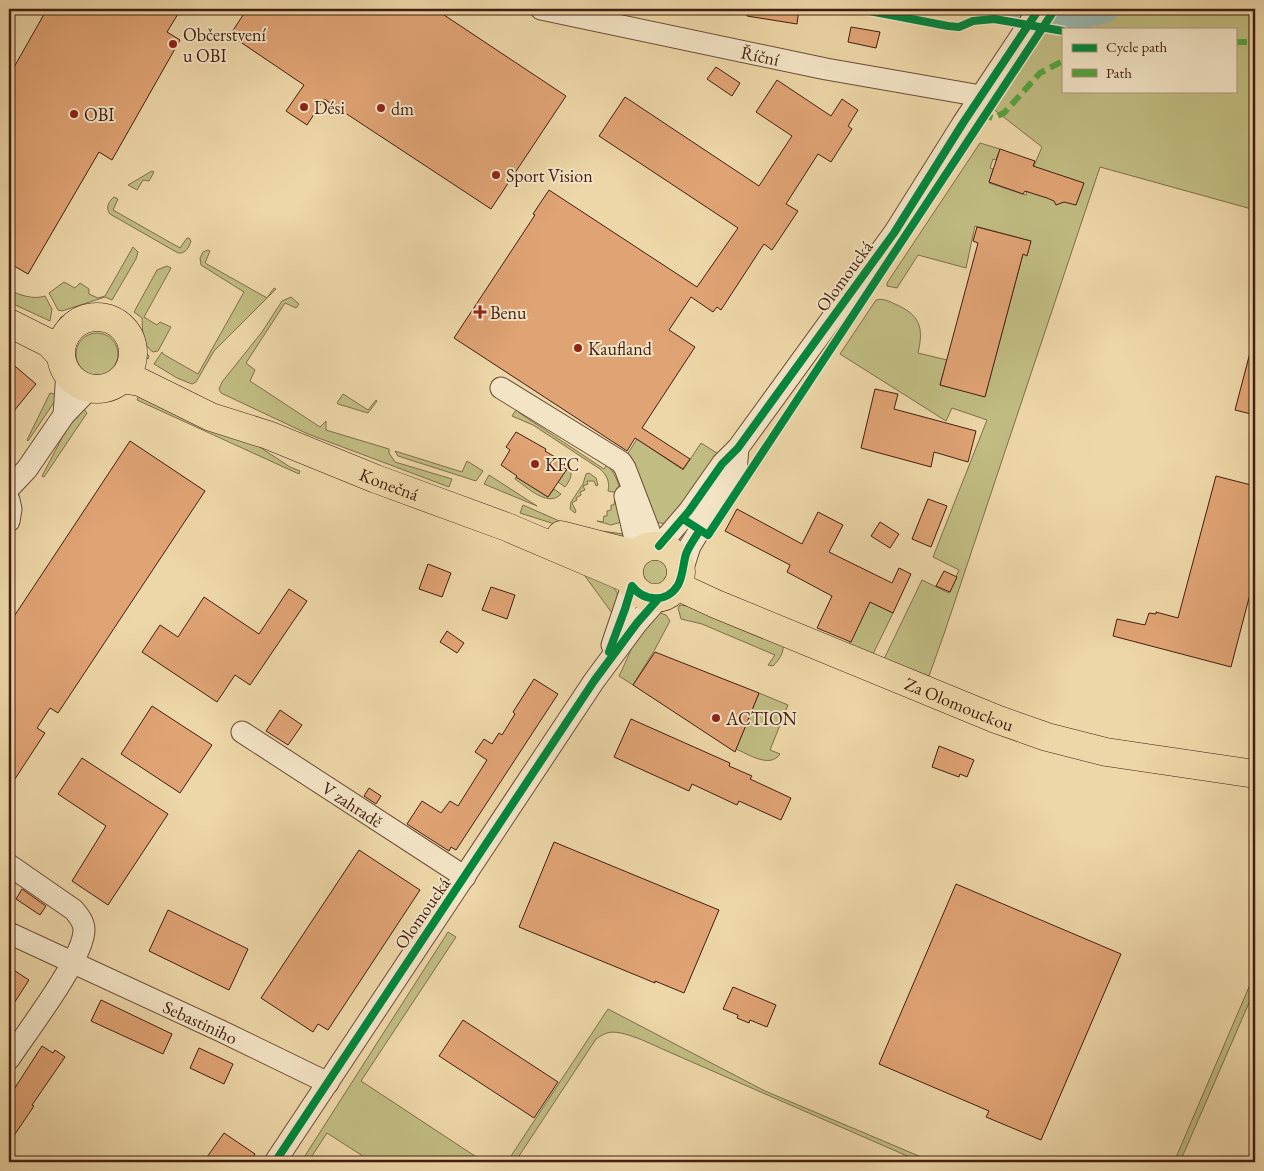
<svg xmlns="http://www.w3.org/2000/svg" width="1264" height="1171" font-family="'EB Garamond',serif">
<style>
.green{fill:#c0bc82;stroke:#816d4a;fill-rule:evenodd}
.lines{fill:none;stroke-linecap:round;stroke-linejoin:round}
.river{stroke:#9ab8af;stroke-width:29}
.building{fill:#e0a374;stroke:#421e11}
.minor-casing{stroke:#6d4c36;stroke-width:23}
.major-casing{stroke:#421e11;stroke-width:29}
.minor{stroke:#f3e4c6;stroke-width:21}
.major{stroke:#edd6a7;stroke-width:28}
.quiet{stroke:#55a23f;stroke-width:6;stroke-dasharray:12 6;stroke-linecap:butt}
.cycleway-casing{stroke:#f3e4c6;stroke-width:11}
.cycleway{stroke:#00873e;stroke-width:8}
.poi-dot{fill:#8f2418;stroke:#f3e4c6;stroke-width:2}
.labels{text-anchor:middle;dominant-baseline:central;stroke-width:4;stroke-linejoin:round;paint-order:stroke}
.poi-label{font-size:18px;fill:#421e11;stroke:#f3e4c6;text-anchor:start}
.street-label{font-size:18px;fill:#421e11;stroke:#f3e4c6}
</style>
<rect width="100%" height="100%" fill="#edd6a7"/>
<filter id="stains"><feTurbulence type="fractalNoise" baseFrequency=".004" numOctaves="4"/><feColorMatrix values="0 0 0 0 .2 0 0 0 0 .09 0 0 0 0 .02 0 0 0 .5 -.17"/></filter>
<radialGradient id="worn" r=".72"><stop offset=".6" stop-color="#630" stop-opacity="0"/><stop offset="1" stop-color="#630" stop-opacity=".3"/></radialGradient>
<path class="green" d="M1060 9H1255V210L1100 167 945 631 929 676 884 659 922 580 949 593 959 570 933 557 987 420 952 408 946 421 840 354 876 300C884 298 888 301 895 304 920 315 924 327 918 353L947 360 940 385 985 396 1023 254 1027 255 1031 241 975 226 966 268 918 255 897 288 887 286V283L980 143 1000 149 996 160 993 159 990 168 993 169 989 183 1026 195 1030 175 1042 147 992 108ZM1063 29H1235V91H1063Z
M152 171 154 172 149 181 143 180 137 190 128 185Z
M114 197 118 199 113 210 180 248 187 238H189L191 241C189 248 185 254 178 253L110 214C105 208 109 201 114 197Z
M133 247 138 252 136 259 112 300 105 297 62 311 58 310 49 293 64 282 75 288 80 283 89 289V294L98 298 105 296Z
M208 250 210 251 205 263 267 298 274 288 276 289 214 351 196 382 192 384 177 378 154 364 162 352 163 354 198 374 244 292 201 265 200 258 203 252Z
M167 266 171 268 170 270 144 317 157 325 160 322 171 327 158 351 153 352C141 344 143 331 142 318L134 312 157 270Z
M9 290C20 295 33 300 45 296L52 309 50 321 9 302Z
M291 297 299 304 296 308 285 303 246 363 255 370 250 381 320 427 326 421V430L389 449V453L395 462 452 479 449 487 308 434 221 393 219 389 222 382 262 332 282 301Z
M101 304 107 306C98 314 70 322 58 323L61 317Z
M131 320C146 325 133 342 149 356L148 359C136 350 131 335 131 320Z
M76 354a21 21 0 1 1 42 0a21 21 0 1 1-42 0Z
M141 390 255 444 290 467 300 471 299 474 137 400Z
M50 393 59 395 28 441 27 440Z
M343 394 368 410 376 400 377 401 368 413 338 404 337 403Z
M82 407 87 413 44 477 42 476 63 436Z
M518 407 520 408 518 412 604 469 607 465C621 478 623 503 625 521L611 525 597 521 603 522 604 516H607V511L611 510V505H614L615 499 617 500 618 493 608 491C610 482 607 475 600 469L533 425 512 416Z
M637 439 683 470 701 443 720 455 666 524 656 522 625 458Z
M395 451 462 472 467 461 483 471 476 481 398 456Z
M565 463C575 471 571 479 565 487L558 482 567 469 563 467Z
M589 473 596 478 598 485 596 486 594 481H587L588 484 583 486 585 490 580 492 581 495 576 498 577 500 572 503 576 511 575 513 570 509 571 502 583 484 586 474Z
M489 475 537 506 484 484Z
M516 477 548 497 554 489 561 494C548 508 527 487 515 479Z
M523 505 591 535 593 530 624 534 618 540 608 541 520 513Z
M641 573a14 14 0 1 1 28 0a14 14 0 1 1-28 0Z
M582 572C595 577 621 583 618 602 618 605 614 610 612 613Z
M870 602 893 613 873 654 849 644Z
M680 605 700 608 783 645C784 653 779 660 773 666L768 665 775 655 702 624 681 619 678 608Z
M660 613 666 615 670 621 654 651 633 685 619 676C628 659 641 618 660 613Z
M759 693 788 705 770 750 780 754C770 769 748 754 736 749Z
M448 932 456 937 361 1081 484 1162H372L327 1133 308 1162H301Z
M1255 973V989L1180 1162H1174Z
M608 1009 765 1091 933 1162H921L669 1052C655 1046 621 1028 607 1033 603 1034 599 1037 596 1039L515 1162H507Z"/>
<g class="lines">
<path class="river" d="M993 9C1035 19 1062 20 1104 9"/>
</g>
<path class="building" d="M47 9H181L167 32 180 40 112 160 99 152 28 274 9 263V76Z
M247 9H435L566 96 491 209 324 99 307 125 286 111 304 85 230 35Z
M748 9H799L797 24 747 16Z
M851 27 880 32 876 48 848 42Z
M716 67 740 83 732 96 707 79Z
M777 80 831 116 842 99 858 110 848 126 852 129 831 162 818 154 786 204 798 211 772 250 764 244 721 310 717 307 713 312 691 297 669 330 695 347 642 428 690 459 683 469 635 438 627 451 454 338 535 215 533 214 549 190 697 287 738 228 599 136 625 97 759 186 792 136 756 112Z
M1000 149 1035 161 1033 166 1084 183 1076 205 1064 202 1056 205 1054 201 1047 198 1025 191 1023 194 989 182Z
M977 227 1031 241 1027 256 1023 254 985 397 940 385 978 243 973 241Z
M1251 349 1255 350V415L1235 410Z
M9 361 36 384 9 417Z
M875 389 898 394 894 409 976 431 968 462 934 452 931 467 861 448Z
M516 432 546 449 545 451 565 463 563 467 567 469 548 497 516 477 517 476 501 465 510 450 506 447Z
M130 441 205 491 58 713 50 708 37 728 45 733 9 788V624Z
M1216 476 1255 486V575L1231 667 1113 636 1117 619 1145 625 1149 613 1156 614V612L1178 618Z
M928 499 947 506 931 547 912 539Z
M737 509 802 544 818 512 843 525 829 552 892 583 899 568 911 574 893 613 870 602 851 642 817 628 832 596 787 572 790 565 725 531Z
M880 522 899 534 890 548 871 536Z
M428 564 451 573 442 597 419 589Z
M944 571 957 577 950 592 936 586Z
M491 587 515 595 507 619 482 610Z
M289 589 307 601 250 685 235 675 217 702 142 652 160 625 178 637 204 597 259 634Z
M447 631 464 643 457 653 440 642Z
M655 652 759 693 735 752 633 685Z
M534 679 558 694 456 850 451 847 449 851 407 824 422 801 441 813 450 801 458 806 487 760 475 752 484 739 492 744 499 733 502 735 515 714 513 712Z
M152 706 212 745 180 793 121 754Z
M280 710 302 725 288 745 266 731Z
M631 719 730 763 729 766 752 776 750 779 791 798 781 820 739 801 737 805 692 784 689 791 614 757Z
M939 746 974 760 967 777 960 774 959 777 932 767Z
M82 758 168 814 108 905 72 881 106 826 58 794Z
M369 788 381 796 376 804 364 796Z
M554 842 719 910 684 993 655 981V983L519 927Z
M359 850 420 890 328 1030 318 1024 313 1032 261 998Z
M956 884 1121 954 1041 1140 986 1117 989 1111 879 1064Z
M22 889 46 906 40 915 16 899Z
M168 910 248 949 229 990 149 951Z
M9 967 29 980 9 1011Z
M733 987 776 1005 767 1027 750 1020 749 1023 737 1018 738 1015 723 1009Z
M101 1000 172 1034 163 1054 91 1021Z
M463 1020 558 1082 534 1118 439 1056Z
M42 1046 53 1053 55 1050 65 1057 32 1105 34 1106 9 1143V1097Z
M199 1048 233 1064 224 1084 190 1068Z
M224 1133 255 1154 250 1162H215L207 1157Z"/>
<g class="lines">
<g class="minor-casing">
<g id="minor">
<path id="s1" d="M541 9 826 69 981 96"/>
<path d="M501 388 621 462 625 468 655 546"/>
<path d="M64 415 67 372"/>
<path d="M9 488 27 469 64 415 90 388"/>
<path d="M625 496 638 552"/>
<path d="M9 500 11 509 9 521"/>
<path d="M659 546 689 511 722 464 738 448 894 233 963 123 1039 9"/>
<path d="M681 574 690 546 736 471 738 448"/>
<path d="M612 645 632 586"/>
<path id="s2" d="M242 732 465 877"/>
<path d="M9 865 74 910C79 916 84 922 84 930 84 958 26 1033 9 1059"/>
<path id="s3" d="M9 933 221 1031 328 1083"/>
<path d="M275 1162 594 681 637 623 658 599"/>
</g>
</g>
<g class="major-casing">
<g id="major">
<circle cx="97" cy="353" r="36"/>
<path d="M9 323 49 343 61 356"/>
<path id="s4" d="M122 379 140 382 211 417 268 435 376 479 507 527 629 579"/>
<path d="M561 535 635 554"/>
<circle cx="655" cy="572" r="26"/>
<path id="s5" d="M677 586 716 604 996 719 1047 737 1106 752 1255 774"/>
</g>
</g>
<use href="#minor" class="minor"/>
<use href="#major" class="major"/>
<path class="quiet" d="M1235 42H1255
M981 114 993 118 1004 113 1040 73 1063 61"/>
<g class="cycleway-casing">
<path id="cycleway" d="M859 9 948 26 959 27 973 21 994 19 1063 31
M683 519 708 535 1055 9
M659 546 689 511 722 464 738 448 894 233 963 123 1039 9
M632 586C644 602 667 603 678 585 683 576 683 564 686 554 689 546 695 538 700 530
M609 652 625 609 632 586
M275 1162 594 681 637 623 658 599"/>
</g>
<use href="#cycleway" class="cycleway"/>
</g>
<g class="poi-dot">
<circle cx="173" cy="44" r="5"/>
<circle cx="304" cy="107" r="5"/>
<circle cx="381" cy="108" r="5"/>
<circle cx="74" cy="114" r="5"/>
<circle cx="496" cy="175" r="5"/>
<path d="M477.5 304.5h5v5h5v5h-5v5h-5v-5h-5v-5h5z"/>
<circle cx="578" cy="348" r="5"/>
<circle cx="535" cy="464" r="5"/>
<circle cx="716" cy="718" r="5"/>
</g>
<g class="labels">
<g class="poi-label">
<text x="183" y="34">Občerstvení<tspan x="183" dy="21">u OBI</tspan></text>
<text x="314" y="107">Dési</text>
<text x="391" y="108">dm</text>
<text x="84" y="114">OBI</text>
<text x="506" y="175">Sport Vision</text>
<text x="490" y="312">Benu</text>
<text x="588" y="348">Kaufland</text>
<text x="545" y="464">KFC</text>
<text x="726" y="718">ACTION</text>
</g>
<g class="street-label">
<text stroke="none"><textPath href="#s1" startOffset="224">Říční</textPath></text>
<text transform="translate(844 276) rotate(-54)">Olomoucká</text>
<text stroke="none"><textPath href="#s4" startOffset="288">Konečná</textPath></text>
<text stroke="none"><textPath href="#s5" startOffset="306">Za Olomouckou</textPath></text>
<text stroke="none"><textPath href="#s2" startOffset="132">V zahradě</textPath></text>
<text transform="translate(422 913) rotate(-55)">Olomoucká</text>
<text stroke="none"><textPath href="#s3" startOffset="211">Sebastiniho</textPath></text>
</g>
</g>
<rect width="1264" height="1171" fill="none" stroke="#edd6a7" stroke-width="30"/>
<rect x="10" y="10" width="1244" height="1151" fill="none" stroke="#421e11" stroke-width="2.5"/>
<rect x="15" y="15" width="1234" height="1141" fill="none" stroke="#421e11"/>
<rect x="1062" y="28" width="175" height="65" fill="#f3e4c6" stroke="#ac957e"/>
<rect x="1072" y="44" width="25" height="8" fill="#00873e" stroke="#ac957e"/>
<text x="1106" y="52" font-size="15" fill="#421e11">Cycle path</text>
<rect x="1072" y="69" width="25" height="8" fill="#55a23f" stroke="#ac957e"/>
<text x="1106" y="78" font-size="15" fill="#421e11">Path</text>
<rect width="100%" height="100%" filter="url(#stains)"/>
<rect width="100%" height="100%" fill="url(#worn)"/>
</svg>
